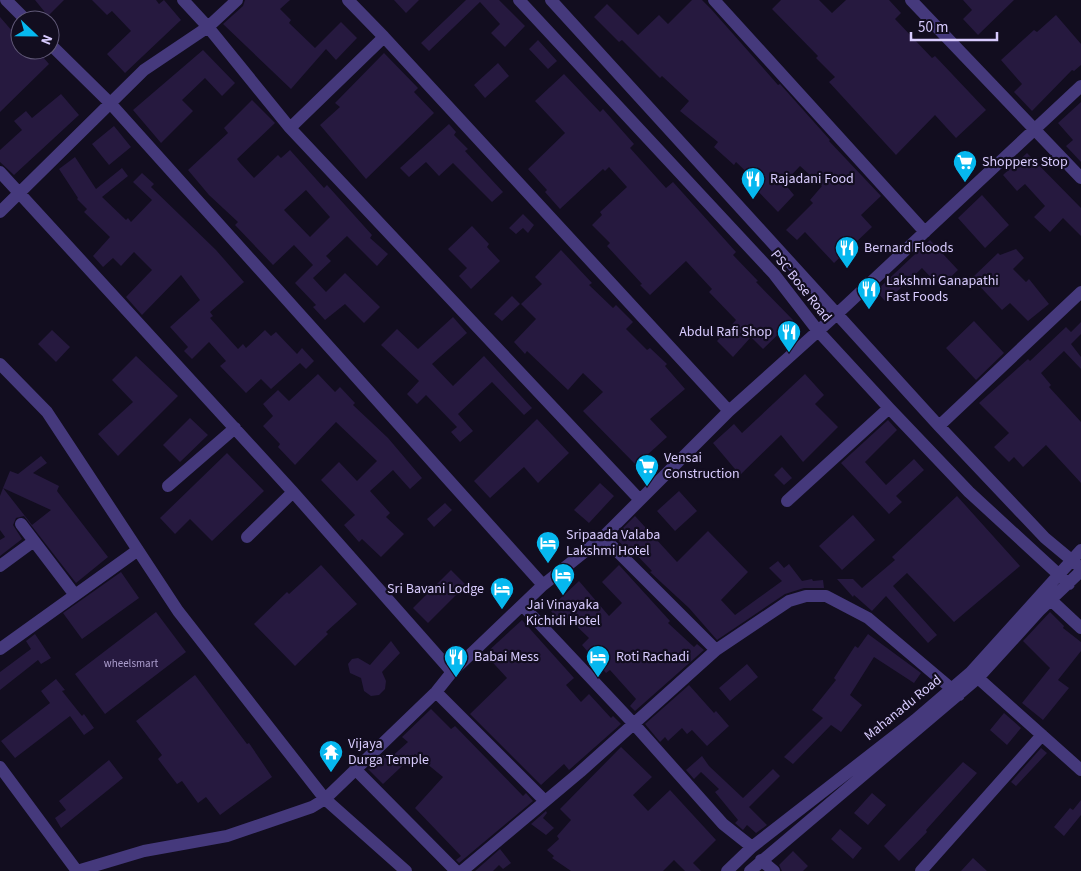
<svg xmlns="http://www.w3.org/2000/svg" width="1081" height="871" font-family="'Source Sans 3',sans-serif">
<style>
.building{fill:#26193f;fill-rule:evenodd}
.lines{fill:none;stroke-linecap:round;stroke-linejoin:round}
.minor{stroke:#45397c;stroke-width:12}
.labels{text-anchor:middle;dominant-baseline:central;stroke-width:4.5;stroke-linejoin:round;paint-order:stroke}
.number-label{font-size:11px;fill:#ac9ece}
.poi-label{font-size:14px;fill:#d8cbfe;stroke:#120d1f;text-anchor:start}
.street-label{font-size:14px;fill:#d8cbfe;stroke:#120d1f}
</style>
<rect width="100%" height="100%" fill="#120d1f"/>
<path class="building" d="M35 0H64L48 16Z
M92 0H156L159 4 164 0 181 20 125 73 107 54 131 31 112 11 107 15Z
M245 0H290L280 9 291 20 289 23 315 48 341 22 357 38 336 60 326 49 291 89 223 24 243 6Z
M394 0H419L406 13Z
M466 0H499L525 26 505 47 491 33 500 24 480 2 429 51 421 43Z
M692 0H702L711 9 778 85 780 84 830 140 829 141 881 196 861 215 872 227 834 263 805 232 797 240 786 230 813 203 810 200 822 186 800 166 784 183 794 195 778 212 752 185 756 181 736 162 734 165 714 147 718 142 680 111 689 101 662 76 660 78 622 40 619 42 594 17 607 4 638 35 659 15 668 24Z
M781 0H819L832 13 846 0H889L901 13 895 19 932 58 935 56 986 110 956 138 935 115 896 155 829 82 835 77 816 58 818 56 772 9Z
M963 0H1014L978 35 963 19 972 10Z
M1056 15 1081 44V65L1074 71 1072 70 1032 111 1014 92 1022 84 1001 60 1034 30 1037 32Z
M0 17 13 32 20 26V50H37L49 64 0 112Z
M538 40 557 61 548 69 529 49Z
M203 50 235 83 222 96 205 78 182 100 193 111 161 143 133 110Z
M384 53 418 88 414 92 434 113 366 179 320 125 340 107 335 103Z
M498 63 509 76 485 98 474 85Z
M564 74 600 112 603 109 634 144 630 148 666 188 673 182 736 252 733 255 758 281 756 282 793 320 763 349 751 337 733 357 717 341 736 320 709 292 712 289 686 261 650 295 640 285 642 284 607 246 610 243 592 225 602 215 600 212 627 187 609 167 605 171 603 169 560 209 545 192 547 190 528 169 565 133 535 101Z
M61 94 79 115 14 175 0 162V150L22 130 14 121 26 111 32 118Z
M252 100 275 123 237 159 240 163 254 178 278 155 281 158 290 150 324 188 327 185 372 235 370 238 388 254 377 266 347 236 326 256 331 261 313 278 326 292 345 273 380 307 364 323 345 304 325 320 313 307 316 305 295 283 313 265 294 245 273 265 235 225 238 222 209 195 188 170 228 133 224 128ZM306 190 330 217 310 237 284 210Z
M1081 102V162L1066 146 1073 140 1058 123Z
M449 124 456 132 454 135 468 149 465 151 503 192 492 202 453 163 439 176 426 162 409 177 400 168Z
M114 126 131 147 109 165 92 144Z
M1027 153 1081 208V236L1063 218 1050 232 1034 217 1045 206 1025 184 1017 191 1003 175Z
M75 157 96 189 122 168 128 176 102 197 126 220 128 218 131 222 152 200 133 182 142 173 154 184 151 187 216 250 244 282 210 312 213 316 210 318 238 349 243 344 246 348 265 330 271 336 276 332 297 354 302 348 314 361 306 369 300 363 271 389 261 379 246 393 220 366 226 361 209 342 192 359 184 351 188 347 170 327 200 300 181 275 142 315 126 297 152 270 134 252 121 266 113 258 103 267 93 256 110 237 84 212 87 209 77 199 78 198 59 169Z
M982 195 1009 225 985 248 958 218Z
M523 214 534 225 528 233 523 228 516 234 509 228Z
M472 226 489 244 487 247 500 261 471 289 459 276 467 268 448 249Z
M930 240 958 270 940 287 922 268 886 302 876 291Z
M1016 249 1024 258 1013 269 1026 282 1029 279 1049 304 1028 321 1010 303 1002 310 972 278 998 253 1000 255Z
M561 250 592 283 589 285 613 308 616 305 633 322 626 329 647 350 650 348 667 364 665 366 685 389 650 419 667 437 636 465 583 411 603 392 583 373 568 390 527 351 525 354 514 342 536 319 521 304 542 284 535 277Z
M512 296 520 304 502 321 494 314Z
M453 317 467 333 432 364 453 386 484 356 532 408 524 415 492 382 458 414 473 431 460 442 451 432 457 427 426 395 417 404 407 394 419 381 381 345 397 329 418 349Z
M974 321 1004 353 976 380 946 348Z
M1081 322V334L1071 344 1081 357V369L1064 351 1041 373 1051 385 1049 387 1081 422V483L1046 445 1023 467 1014 457 1009 462 994 447 1009 433 979 403 1028 359 1030 361 1066 327 1071 332Z
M52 330 70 347 56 362 38 344Z
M136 356 178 396 118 456 98 434 133 402 112 380Z
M318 374 335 392 340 387 355 403 353 405 388 438 422 478 410 489 393 470 370 491 390 513 386 517 404 534 381 557 362 539 359 542 344 525 355 515 321 480 339 462 357 481 377 461 336 422 295 465 278 447 280 444 263 426 273 416 263 404 278 390 289 401Z
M805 374 824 395 815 404 838 427 803 462 781 435 740 475 713 443 734 424 742 433Z
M190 418 208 435 180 462 163 445Z
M537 419 569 453 538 483 524 467 490 498 474 481Z
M888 420 897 430 865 462 886 485 914 459 924 470 896 496 902 502 889 514 841 463Z
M227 453 264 491 212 541 190 519 175 534 160 518Z
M41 456 47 463 33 473 59 486 57 491 108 557 76 583 24 516 16 518 13 525 22 539 0 556V540L5 537 0 530V496L3 488 32 525 51 510 3 488 10 471 18 474Z
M782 467 792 478 784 485 774 475Z
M600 483 614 496 589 523 574 510Z
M679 491 697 511 675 531 657 511Z
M957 496 1020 566 954 622 907 573 893 586 937 635 928 643 886 596 872 611 854 595 853 597 837 579H853L862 588 895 560 892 557Z
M445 503 452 510 434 527 427 519Z
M853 515 875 540 842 570 819 546Z
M635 516 677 562 708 531 748 572 721 600 735 615 782 581 769 568 778 561 784 568 789 564 802 581 812 579 813 581 823 580 824 588H804L785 594 717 640 689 608 650 572 652 571 631 549 629 551 614 537Z
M321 565 357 604 326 632 328 634 295 666 254 624 287 592 289 594Z
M619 565 670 621 668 623 694 647 697 644 704 650 635 711 630 706 636 699 610 670 606 673 582 645 589 638 568 618 562 624 549 609 579 581 609 616 622 603 602 582Z
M451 570 466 585 428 623 413 608Z
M121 572 139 598 82 639 63 613Z
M156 612 186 652 105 714 75 674Z
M1050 612 1064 626 1063 628 1081 642V651L1058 680 1069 688 1043 720 1022 703 1050 668 1023 641Z
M522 620 574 678 566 685 581 702 589 694 611 718 613 716 621 724 569 770 564 764 541 785 470 714 507 678 485 654Z
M35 634 51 658 41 664 38 660 0 690V672L31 649 26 641Z
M868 634 921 673 914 683 874 657 850 695 862 705 841 732 831 725 793 764 784 757 823 718 812 710 836 680 834 678 855 646 858 648Z
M391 641 400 653 382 672 386 681 385 689 379 695 371 696 364 691 361 678 350 673 348 664 352 659 358 658 370 665Z
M747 664 758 677 730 701 719 688Z
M195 675 247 744 249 743 272 777 220 815 206 797 198 803 182 781 177 784 158 759 162 755 136 721Z
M56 679 65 690 62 691 82 716 84 714 94 728 84 735 70 716 15 758 1 741 50 703 41 691Z
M689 685 714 713 716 711 729 726 707 746 692 730 687 734 682 728 668 741 665 737 660 742 645 724Z
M431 709 451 729 455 726 523 796 526 793 533 801 459 863 456 860 461 856 415 808 443 777 415 754 383 784 368 769 383 755 388 760 408 742 402 737Z
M1004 713 1021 728 1007 745 990 730Z
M621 747 652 777 633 795 648 811 670 790 716 840 693 863 701 871H685L674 860 663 871H571L552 858 554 856 547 850 559 839 557 836 571 820 560 809Z
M1041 748 1047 753 1016 786 1011 782Z
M702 756 709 766 743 798 773 769 780 776 749 807 767 825 756 833 747 825 743 830 735 823 738 820 715 792 719 789 701 772 694 779 686 770Z
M109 760 123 778 61 828 55 818 66 810 59 801Z
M963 762 977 773 926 830 927 832 899 861 884 846Z
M872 793 886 805 868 825 854 813Z
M1081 800V815L1064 836 1054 827 1070 808 1073 810Z
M546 811 547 813 543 818 554 828 546 835 531 824Z
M840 829 862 848 853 859 831 839Z
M500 849 511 863 503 869 499 865 493 871H475Z
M793 851 808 866 803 871H782L779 865Z
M973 858 987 871H961Z"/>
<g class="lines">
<path class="minor" d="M6 0 26 20
M183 0 208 27 290 128
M348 0 384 37
M519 0 774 274 818 331 889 408 969 492 1069 584
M551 0 939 426 1045 538 1081 568
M714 0 925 232
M911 0 1081 178
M50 44 110 103 543 585
M0 172 293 492 452 672
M0 212 144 70 208 27 237 0
M0 364 47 412 178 611 325 799 406 871
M939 426 1081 292
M168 486 235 428
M640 500 290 128 384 37 729 411
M787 501 889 408
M21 524 75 595
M247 537 293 492
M603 537 716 650
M0 566 34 541
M1052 601 1081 628
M523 606 633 723 723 824 752 847
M0 649 138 550
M978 678 1081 770
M436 692 544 800
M0 767 77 871 144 851 227 836 312 807 325 799 436 692 452 672 543 585 603 537 729 411 837 314 1081 86
M355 769 456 871
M761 860 774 871
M462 871 580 772 716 650 789 601 806 596H826L868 618 959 695
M727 871 752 847 915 720 971 672 1081 550
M750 871 978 678 1039 611 1081 571
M921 871 1042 735"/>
</g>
<defs>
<g id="supermarket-pin" transform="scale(1.25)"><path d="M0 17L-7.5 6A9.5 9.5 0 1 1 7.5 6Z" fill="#06b8ef" stroke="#120d1f"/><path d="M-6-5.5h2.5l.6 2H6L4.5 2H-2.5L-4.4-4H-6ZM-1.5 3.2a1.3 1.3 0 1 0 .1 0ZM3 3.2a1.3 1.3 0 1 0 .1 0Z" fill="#fff"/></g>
<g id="restaurant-pin" transform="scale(1.25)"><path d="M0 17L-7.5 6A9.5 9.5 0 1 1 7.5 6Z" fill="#06b8ef" stroke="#120d1f"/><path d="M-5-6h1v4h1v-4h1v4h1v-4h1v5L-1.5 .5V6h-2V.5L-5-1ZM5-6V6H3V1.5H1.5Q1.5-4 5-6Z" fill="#fff"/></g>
<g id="hotel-pin" transform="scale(1.25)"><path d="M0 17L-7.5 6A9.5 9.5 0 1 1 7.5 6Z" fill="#06b8ef" stroke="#120d1f"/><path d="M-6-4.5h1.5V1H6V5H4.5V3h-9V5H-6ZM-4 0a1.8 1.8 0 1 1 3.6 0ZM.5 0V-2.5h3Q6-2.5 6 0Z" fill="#fff"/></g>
<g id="temple-pin" transform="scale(1.25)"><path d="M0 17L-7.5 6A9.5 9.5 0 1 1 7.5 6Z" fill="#06b8ef" stroke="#120d1f"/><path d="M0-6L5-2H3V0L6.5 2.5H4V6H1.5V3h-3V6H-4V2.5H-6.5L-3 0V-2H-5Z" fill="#fff"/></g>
</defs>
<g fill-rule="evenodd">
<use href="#supermarket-pin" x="965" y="162"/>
<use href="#restaurant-pin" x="753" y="179"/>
<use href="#restaurant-pin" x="847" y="248"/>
<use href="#restaurant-pin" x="869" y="289"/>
<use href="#restaurant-pin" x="789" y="332"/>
<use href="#supermarket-pin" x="647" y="466"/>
<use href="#hotel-pin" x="548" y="543"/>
<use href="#hotel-pin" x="563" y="575"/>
<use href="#hotel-pin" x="502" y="589"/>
<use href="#restaurant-pin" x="456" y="657"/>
<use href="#hotel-pin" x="598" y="657"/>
<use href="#temple-pin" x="331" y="752"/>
</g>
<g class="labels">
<g class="number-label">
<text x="131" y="663">wheelsmart</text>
</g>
<g class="poi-label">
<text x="982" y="162">Shoppers Stop</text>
<text x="770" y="179">Rajadani Food</text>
<text x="864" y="248">Bernard Floods</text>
<text x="886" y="281">Lakshmi Ganapathi<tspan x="886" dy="16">Fast Foods</tspan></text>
<text x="772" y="332" text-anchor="end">Abdul Rafi Shop</text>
<text x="664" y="458">Vensai<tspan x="664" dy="16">Construction</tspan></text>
<text x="566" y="535">Sripaada Valaba<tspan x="566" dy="16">Lakshmi Hotel</tspan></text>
<text x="484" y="589" text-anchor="end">Sri Bavani Lodge</text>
<text x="563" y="605" text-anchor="middle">Jai Vinayaka<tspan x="563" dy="16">Kichidi Hotel</tspan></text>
<text x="474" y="657">Babai Mess</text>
<text x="616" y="657">Roti Rachadi</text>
<text x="348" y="744">Vijaya<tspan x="348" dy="16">Durga Temple</tspan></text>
</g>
<g class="street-label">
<text transform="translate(801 286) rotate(51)">PSC Bose Road</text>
<text transform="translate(903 708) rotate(-39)">Mahanadu Road</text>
</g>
</g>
<g transform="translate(35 35) rotate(112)"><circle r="24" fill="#120d1f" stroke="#615978"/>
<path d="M0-4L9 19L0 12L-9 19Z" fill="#06b8ef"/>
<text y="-8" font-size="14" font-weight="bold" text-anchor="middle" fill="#d8cbfe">N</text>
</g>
<path d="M911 32v8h86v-8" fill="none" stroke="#d8cbfe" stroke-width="2.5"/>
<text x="918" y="32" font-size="15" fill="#d8cbfe" stroke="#120d1f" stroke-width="4" paint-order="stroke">50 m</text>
</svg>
